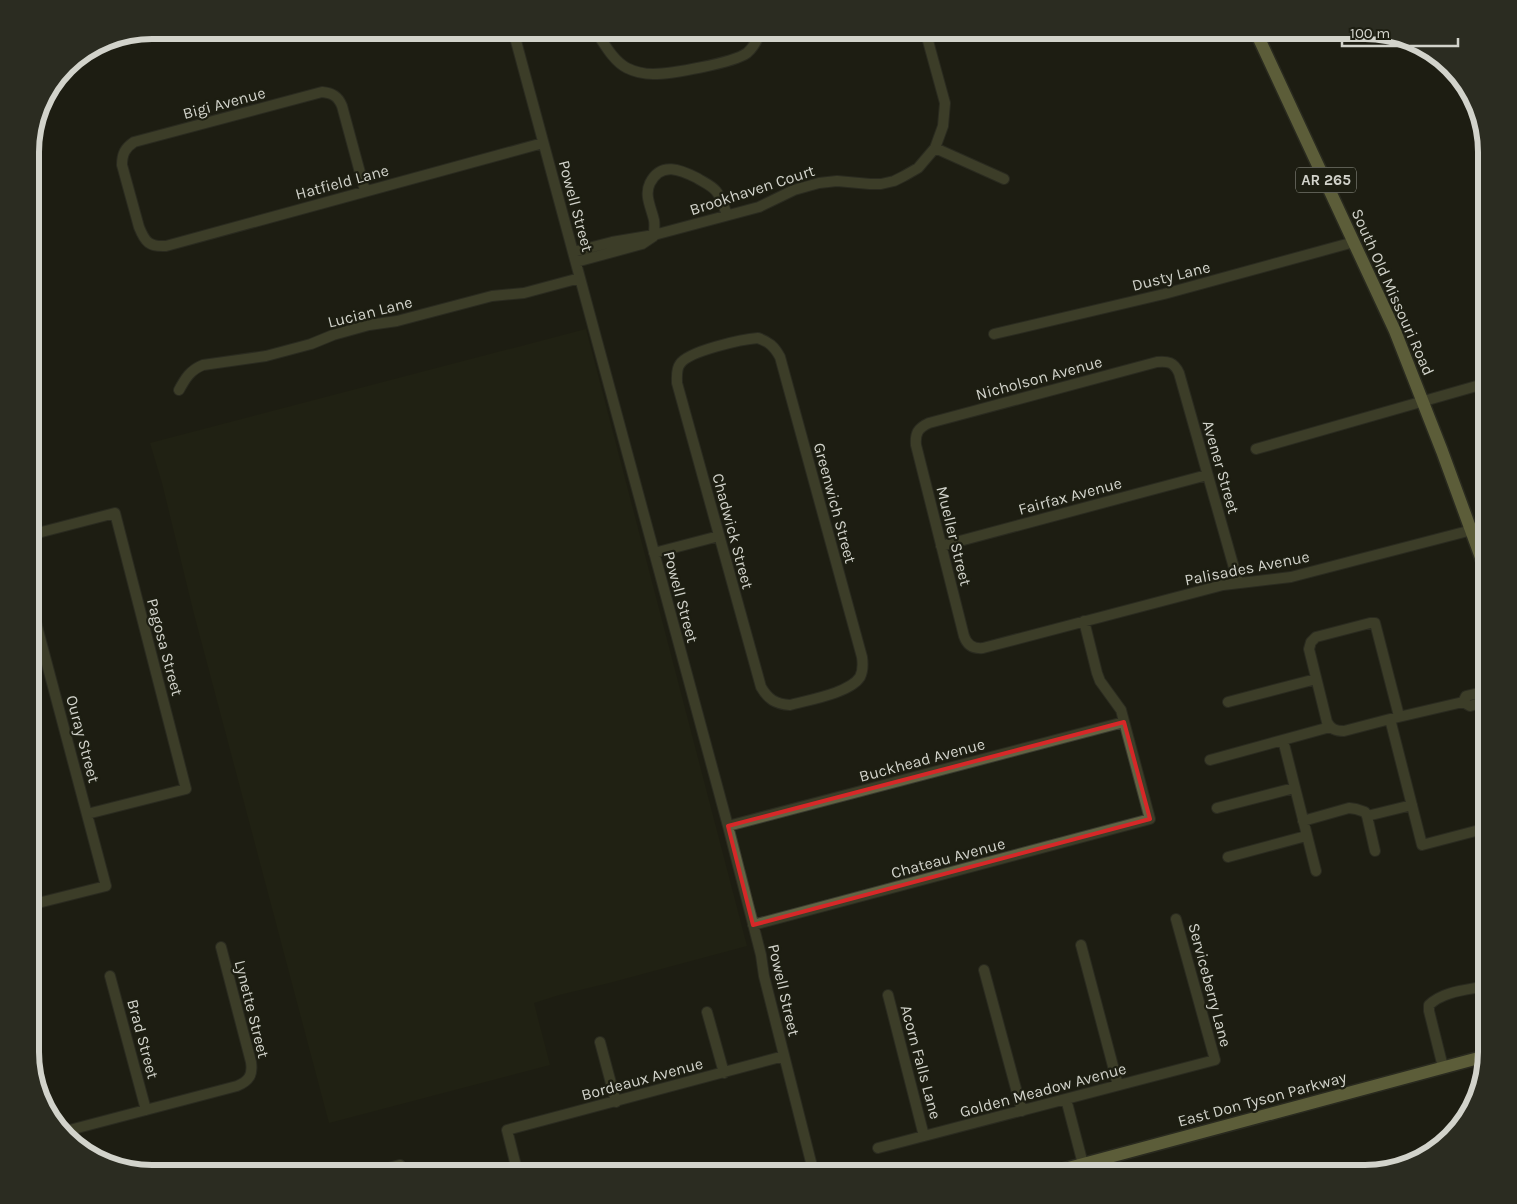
<svg xmlns="http://www.w3.org/2000/svg" width="1517" height="1204" font-family="Karla,sans-serif">
<style>
.built{fill:#252614}
.lines{fill:none;stroke-linecap:round;stroke-linejoin:round}
.minor-casing{stroke:#3a3b30;stroke-width:12}
.major-casing{stroke:#3a3b30;stroke-width:15}
.minor{stroke:#626444;stroke-width:10}
.major{stroke:#a8ac68;stroke-width:12}
.marked{fill:none;stroke:#d62828;stroke-width:4;stroke-linejoin:round}
.labels{text-anchor:middle;dominant-baseline:central;stroke-width:4.5;stroke-linejoin:round;paint-order:stroke}
.shield{fill:#1d1e12;stroke:#9c9d94;stroke-width:1}
.shield-label{font-size:15px;font-weight:bold;fill:#d2d3cb}
.street-label{font-size:16px;fill:#d2d3cb;stroke:#1d1e12}
.rim{fill:none;stroke:#d2d3cb;stroke-width:6}
</style>
<rect width="100%" height="100%" fill="#1d1e12"/>
<path class="built" d="M586 329 747 946 609 983 559 995 534 1003 550 1065 329 1123 194 614 162 483 150 443Z"/>
<g class="lines">
<g class="minor-casing">
<path id="minor" d="M513 30 728 826 761 955 764 976 814 1174
M595 30C604 43 613 61 627 68 635 72 644 74 653 74 671 74 733 63 747 53 754 47 758 39 761 30
M935 148 1004 179
M365 191 342 106C338 96 332 93 322 92L134 142C125 148 122 154 122 165L139 227C145 242 149 247 166 246L543 143
M654 235C654 230 655 225 654 220 651 207 644 195 650 183 661 161 681 170 697 178 703 182 711 185 716 191 722 198 724 207 727 215
M573 252 612 242 654 235 759 207 794 190 819 183 837 181 870 184H881L894 181 904 176 918 168 935 148 943 126 945 103 925 30
M576 262 642 244 654 236
M994 334 1164 294 1354 242
M758 338C769 342 774 346 780 357L862 657C863 664 863 671 860 677 850 693 808 700 790 705 775 704 768 699 761 687L677 383C677 377 676 369 680 364 688 351 743 339 758 338Z
M179 390C185 379 190 370 203 365L266 356 311 344 333 335 369 325 397 321 492 296 524 293 580 278
M1256 449 1487 383
M30 535 115 513 186 789 87 814
M941 546 1207 475
M654 553 719 536
M1238 582 1179 373C1174 362 1168 361 1157 362L929 423C918 428 915 433 916 445L964 636C967 645 973 649 983 648L1223 585 1291 577 1472 530
M1487 701 1470 706 1463 702 1466 696 1487 691
M1228 702 1316 679
M1463 702 1390 719 1422 845 1487 828
M1390 719 1344 731C1335 731 1331 729 1327 722L1309 649 1311 642 1316 637 1370 623H1375L1399 716
M1283 740 1316 871
M1210 760 1330 727
M1217 808 1294 788
M1367 816 1412 805
M1303 821 1349 808 1356 809 1365 812 1367 816 1375 851
M728 826 1124 722
M1228 857 1306 836
M30 905 106 886 30 600
M753 925 1150 819 1121 710 1100 681 1097 673 1084 621
M1081 945 1118 1085
M984 970 1022 1111
M110 976 146 1110
M888 995 924 1136
M707 1012 724 1073
M600 1042 616 1102
M1443 1067 1429 1011V1005C1443 991 1467 990 1487 986
M1066 1099 1083 1164
M62 1132 237 1086C249 1081 253 1075 251 1062L221 947
M878 1148 1215 1060 1176 919
M366 1174 400 1165 402 1174
M518 1174 507 1130 784 1056"/>
</g>
<g class="major-casing">
<path id="major" d="M1255 30 1395 331 1442 451 1487 574
M1046 1174 1486 1056"/>
</g>
<use href="#minor" class="minor"/>
<use href="#major" class="major"/>
</g>
<path d="M0 0H1517V1204H0ZM1124 722 1150 819 753 925 728 826Z" fill="#1d1e12" fill-opacity=".55" fill-rule="evenodd"/>
<path class="marked" d="M1124 722 1150 819 753 925 728 826Z"/>
<g class="labels">
<rect class="shield" x="1296" y="167.5" width="60" height="25" rx="4"/>
<g class="shield-label">
<text x="1326" y="180">AR 265</text>
</g>
<g class="street-label">
<text transform="translate(224 103) rotate(-15)">Bigi Avenue</text>
<text transform="translate(342 182) rotate(-15)">Hatfield Lane</text>
<text transform="translate(752 190) rotate(-18)">Brookhaven Court</text>
<text transform="translate(576 206) rotate(75)">Powell Street</text>
<text transform="translate(1171 276) rotate(-14)">Dusty Lane</text>
<text transform="translate(1393 292) rotate(66)">South Old Missouri Road</text>
<text transform="translate(370 312) rotate(-14)">Lucian Lane</text>
<text transform="translate(1039 378) rotate(-15)">Nicholson Avenue</text>
<text transform="translate(1221 467) rotate(74)">Avener Street</text>
<text transform="translate(1070 496) rotate(-15)">Fairfax Avenue</text>
<text transform="translate(835 503) rotate(75)">Greenwich Street</text>
<text transform="translate(733 531) rotate(75)">Chadwick Street</text>
<text transform="translate(954 536) rotate(76)">Mueller Street</text>
<text transform="translate(1247 568) rotate(-11)">Palisades Avenue</text>
<text transform="translate(681 597) rotate(75)">Powell Street</text>
<text transform="translate(165 647) rotate(75)">Pagosa Street</text>
<text transform="translate(83 739) rotate(75)">Ouray Street</text>
<text transform="translate(922 760) rotate(-15)">Buckhead Avenue</text>
<text transform="translate(948 858) rotate(-15)">Chateau Avenue</text>
<text transform="translate(1210 985) rotate(75)">Serviceberry Lane</text>
<text transform="translate(784 990) rotate(77)">Powell Street</text>
<text transform="translate(252 1009) rotate(76)">Lynette Street</text>
<text transform="translate(143 1039) rotate(75)">Brad Street</text>
<text transform="translate(921 1062) rotate(75)">Acorn Falls Lane</text>
<text transform="translate(642 1079) rotate(-15)">Bordeaux Avenue</text>
<text transform="translate(1043 1090) rotate(-15)">Golden Meadow Avenue</text>
<text transform="translate(1262 1099) rotate(-15)">East Don Tyson Parkway</text>
</g>
</g>
<path d="M0 0H1517V1204H0ZM152 39H1365A113 113 0 0 1 1478 152V1052A113 113 0 0 1 1365 1165H152A113 113 0 0 1 39 1052V152A113 113 0 0 1 152 39Z" fill="#2b2c21" fill-rule="evenodd"/>
<path class="rim" d="M152 39H1365A113 113 0 0 1 1478 152V1052A113 113 0 0 1 1365 1165H152A113 113 0 0 1 39 1052V152A113 113 0 0 1 152 39Z"/>
<path d="M1342 38v8h116v-8" fill="none" stroke="#d2d3cb" stroke-width="2.5"/>
<text x="1350" y="38" font-size="15" fill="#d2d3cb" stroke="#1d1e12" stroke-width="4" paint-order="stroke">100 m</text>
</svg>
